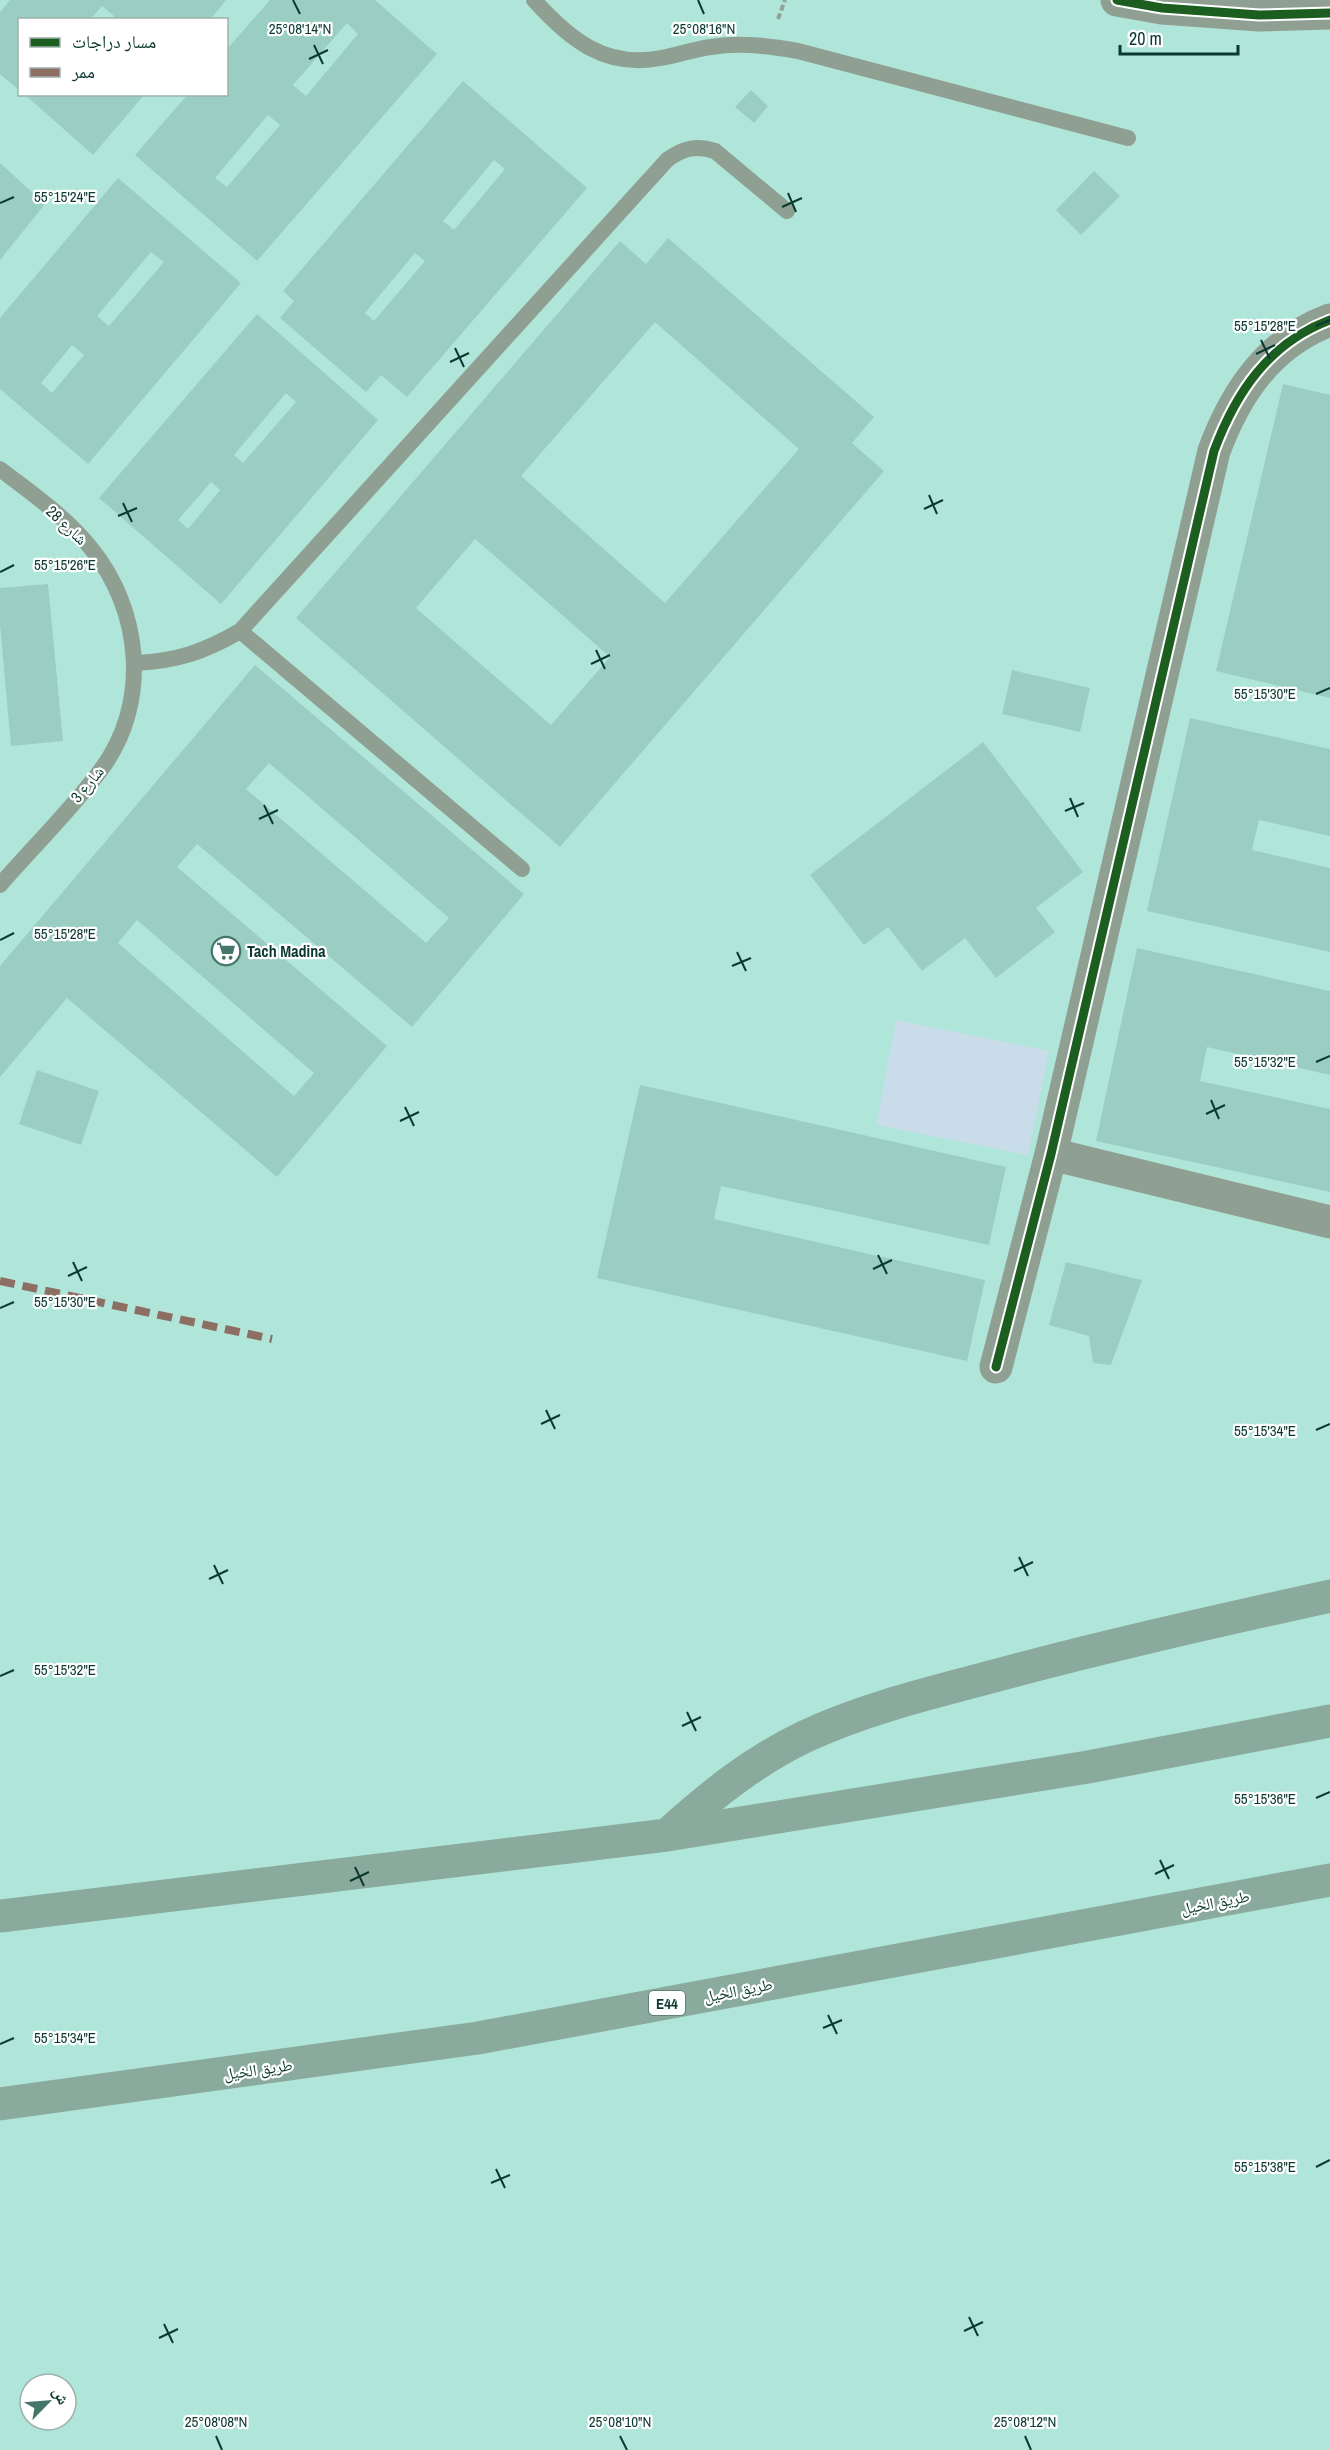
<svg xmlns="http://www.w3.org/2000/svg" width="1330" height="2450" font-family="'Archivo Narrow','Noto Naskh Arabic',sans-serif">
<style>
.green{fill:#c8dcea}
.building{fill:#9bcec2;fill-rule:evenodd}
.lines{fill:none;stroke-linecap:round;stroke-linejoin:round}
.path{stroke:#8ca398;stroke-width:4;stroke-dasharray:6 3;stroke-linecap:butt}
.service{stroke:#8fa093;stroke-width:16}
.minor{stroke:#8fa093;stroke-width:33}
.tertiary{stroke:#8fa093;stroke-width:33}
.motorway{stroke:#8aaa9d;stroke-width:33}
.quiet{stroke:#8d6e63;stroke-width:8;stroke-dasharray:15 8;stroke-linecap:butt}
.cycleway-casing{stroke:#fff;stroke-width:13}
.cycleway{stroke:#1b5e20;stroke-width:9}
.ticks{fill:none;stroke:#0c392f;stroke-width:2}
.labels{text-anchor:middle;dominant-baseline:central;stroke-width:4.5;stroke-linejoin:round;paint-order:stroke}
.shield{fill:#fff;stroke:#55746d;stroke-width:1.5}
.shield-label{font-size:15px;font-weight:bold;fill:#0c392f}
.street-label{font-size:16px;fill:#0c392f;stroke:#fff}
.poi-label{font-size:16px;font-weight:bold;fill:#0c392f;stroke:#fff;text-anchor:start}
.ticks-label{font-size:15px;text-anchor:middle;fill:#0c392f;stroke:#fff;stroke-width:4.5;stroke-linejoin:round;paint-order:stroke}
</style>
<rect width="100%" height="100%" fill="#b0e6d9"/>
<path class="green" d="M896 1020 1049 1051 1028 1155 876 1125Z"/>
<path class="building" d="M10 0H226L210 20H111L114 16 102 6 90 20H20V91L0 74V12Z
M270 0H375L437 54 257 261 135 155 188 94H226V50ZM347 23 358 34 306 96 293 85ZM268 115 280 125 227 187 215 178Z
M463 81 587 188 407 397 381 375 366 392 280 318 294 301 283 291ZM494 160 505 169 454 230 443 221ZM415 253 425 261 374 321 365 313Z
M751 90 768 106 754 123 735 107Z
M24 94H145L93 155Z
M0 163 45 204 0 260Z
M1094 171 1120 196 1081 235 1056 210Z
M118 178 241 283 88 464 0 389V318ZM151 252 164 262 109 326 97 316ZM72 345 84 355 52 393 41 383Z
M668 238 874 417 852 443 884 471 560 847 296 618 620 241 646 264ZM655 322 799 449 665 603 521 476ZM475 539 610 657 551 725 416 608Z
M257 314 378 420 221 604 99 498ZM286 393 296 402 243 463 234 455ZM211 482 220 490 188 529 178 520Z
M1283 384 1330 395V698L1216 671Z
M48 584 63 741 11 746 0 625V588Z
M255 665 524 894 412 1027 197 844 177 867 387 1046 277 1177 67 998 0 1077V966ZM269 763 449 918 426 943 246 789ZM137 920 314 1073 294 1096 118 943Z
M1012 670 1090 688 1080 732 1002 714Z
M1190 718 1330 749V836L1259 820 1252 850 1330 868V952L1147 911Z
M983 742 1083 872 1036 908 1055 932 996 978 965 938 922 971 888 927 864 945 810 875Z
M1137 948 1330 991V1075L1207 1047 1200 1081 1330 1109V1192L1096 1141Z
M37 1070 99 1091 81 1145 19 1124Z
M640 1085 1006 1167 989 1245 721 1186 714 1219 985 1280 967 1361 597 1278Z
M1066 1262 1142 1280 1111 1365 1093 1363 1089 1336 1049 1325Z"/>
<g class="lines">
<path class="path" d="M778 19 785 0"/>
<path class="service" d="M534 0C569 39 605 69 661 58 678 55 694 49 711 47 740 42 769 46 798 51L1128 138
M0 469C31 493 65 516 90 547 142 610 151 704 100 771 70 811 33 847 0 885
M240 631 522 869
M136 663C177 661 204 652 240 631L667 160C683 148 696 145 715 151L787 211"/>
<path class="minor" d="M1051 1154 1330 1222
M996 1367 1051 1154 1214 451C1236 392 1269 343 1330 320"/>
<path class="tertiary" d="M1117 0 1162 8 1259 15 1330 13"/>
<path class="motorway" d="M667 1835C709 1797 752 1762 804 1737 863 1709 930 1693 994 1676 1105 1646 1217 1621 1330 1596
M0 1916 667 1835 1088 1767 1330 1721
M0 2104 478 2038 1330 1880"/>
<path class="quiet" d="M0 1281 272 1339"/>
<g class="cycleway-casing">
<path id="cycleway" d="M1117 0 1162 8 1259 15 1330 13
M996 1367 1051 1154 1214 451C1236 392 1269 343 1330 320"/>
</g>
<use href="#cycleway" class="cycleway"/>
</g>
<path class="ticks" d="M293 0 300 14M698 0 704 14M314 45 323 64M309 59 328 50M788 193 796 212M0 203 14 197M782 207 802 198M1316 326 1330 320M1261 340 1270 359M455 348 464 367M1256 354 1275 345M450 362 469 353M929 495 937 514M123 503 132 522M924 509 943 500M118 516 137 508M0 572 14 565M596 650 605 669M591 664 610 655M1316 694 1330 688M1070 798 1078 817M264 805 273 824M1065 811 1084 803M259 819 278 810M0 940 14 933M737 952 746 971M732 966 751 958M1316 1062 1330 1056M1211 1100 1219 1119M405 1107 414 1126M1206 1114 1225 1105M400 1121 419 1112M878 1255 887 1274M73 1262 82 1281M873 1269 892 1260M68 1276 87 1267M0 1308 14 1302M546 1410 555 1429M541 1424 560 1415M1316 1430 1330 1424M1019 1557 1028 1576M214 1565 223 1584M1014 1571 1033 1562M209 1579 228 1570M0 1676 14 1670M687 1712 696 1731M682 1726 701 1717M1316 1798 1330 1792M1160 1860 1169 1879M355 1867 364 1886M1155 1874 1174 1865M350 1881 369 1872M828 2015 837 2034M823 2028 842 2020M0 2044 14 2038M1316 2167 1330 2160M496 2169 505 2188M491 2183 510 2175M969 2317 978 2336M164 2324 173 2343M964 2331 983 2322M159 2338 178 2329M216 2436 222 2450M620 2436 627 2450M1025 2436 1031 2450"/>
<defs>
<g id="supermarket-ring" transform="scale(1.5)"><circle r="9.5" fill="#fff" stroke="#45766a" stroke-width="1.5"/><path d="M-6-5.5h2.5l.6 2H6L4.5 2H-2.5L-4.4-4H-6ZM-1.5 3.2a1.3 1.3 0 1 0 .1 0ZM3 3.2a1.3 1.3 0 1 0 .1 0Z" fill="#45766a"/></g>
</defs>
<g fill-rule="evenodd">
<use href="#supermarket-ring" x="226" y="951"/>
</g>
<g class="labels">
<rect class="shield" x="649" y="1991" width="36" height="24" rx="4.5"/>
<g class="shield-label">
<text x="667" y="2003">E44</text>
</g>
<g class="street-label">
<text transform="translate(67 525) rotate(43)">شارع 28</text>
<text transform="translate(87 784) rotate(-50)">شارع 3</text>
<text transform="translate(1215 1902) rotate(-11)">طريق الخيل</text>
<text transform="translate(738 1990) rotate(-11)">طريق الخيل</text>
<text transform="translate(258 2069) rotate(-8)">طريق الخيل</text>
</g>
<g class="poi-label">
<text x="247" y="951">Tach Madina</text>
</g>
</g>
<g class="ticks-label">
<text x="300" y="34">25°08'14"N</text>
<text x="704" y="34">25°08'16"N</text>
<text x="65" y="202">55°15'24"E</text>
<text x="1265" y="331">55°15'28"E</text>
<text x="65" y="570">55°15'26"E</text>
<text x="1265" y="699">55°15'30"E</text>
<text x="65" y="939">55°15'28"E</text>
<text x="1265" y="1067">55°15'32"E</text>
<text x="65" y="1307">55°15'30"E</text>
<text x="1265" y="1436">55°15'34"E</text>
<text x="65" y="1675">55°15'32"E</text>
<text x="1265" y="1804">55°15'36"E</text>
<text x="65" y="2043">55°15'34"E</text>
<text x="1265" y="2172">55°15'38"E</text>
<text x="216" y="2427">25°08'08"N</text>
<text x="620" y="2427">25°08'10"N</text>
<text x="1025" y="2427">25°08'12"N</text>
</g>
<rect x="18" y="18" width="210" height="78" fill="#ffffff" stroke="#9eb0ac" stroke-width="1.5"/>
<rect x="30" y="38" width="30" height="9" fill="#1b5e20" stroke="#9eb0ac" stroke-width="1.5"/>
<text x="72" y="48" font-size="18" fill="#0c392f">مسار دراجات</text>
<rect x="30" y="68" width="30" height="9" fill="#8d6e63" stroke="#9eb0ac" stroke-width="1.5"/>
<text x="72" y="78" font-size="18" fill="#0c392f">ممر</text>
<g transform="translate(48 2402) rotate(65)"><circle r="28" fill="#ffffff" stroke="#9eb0ac" stroke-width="1.5"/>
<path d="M0-4.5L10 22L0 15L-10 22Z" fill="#45766a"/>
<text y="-9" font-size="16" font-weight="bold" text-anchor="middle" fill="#0c392f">ش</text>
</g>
<path d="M1120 45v9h118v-9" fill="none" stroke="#0c392f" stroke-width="3"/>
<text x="1129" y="45" font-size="18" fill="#0c392f" stroke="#ffffff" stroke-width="4.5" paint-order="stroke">20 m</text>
</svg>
